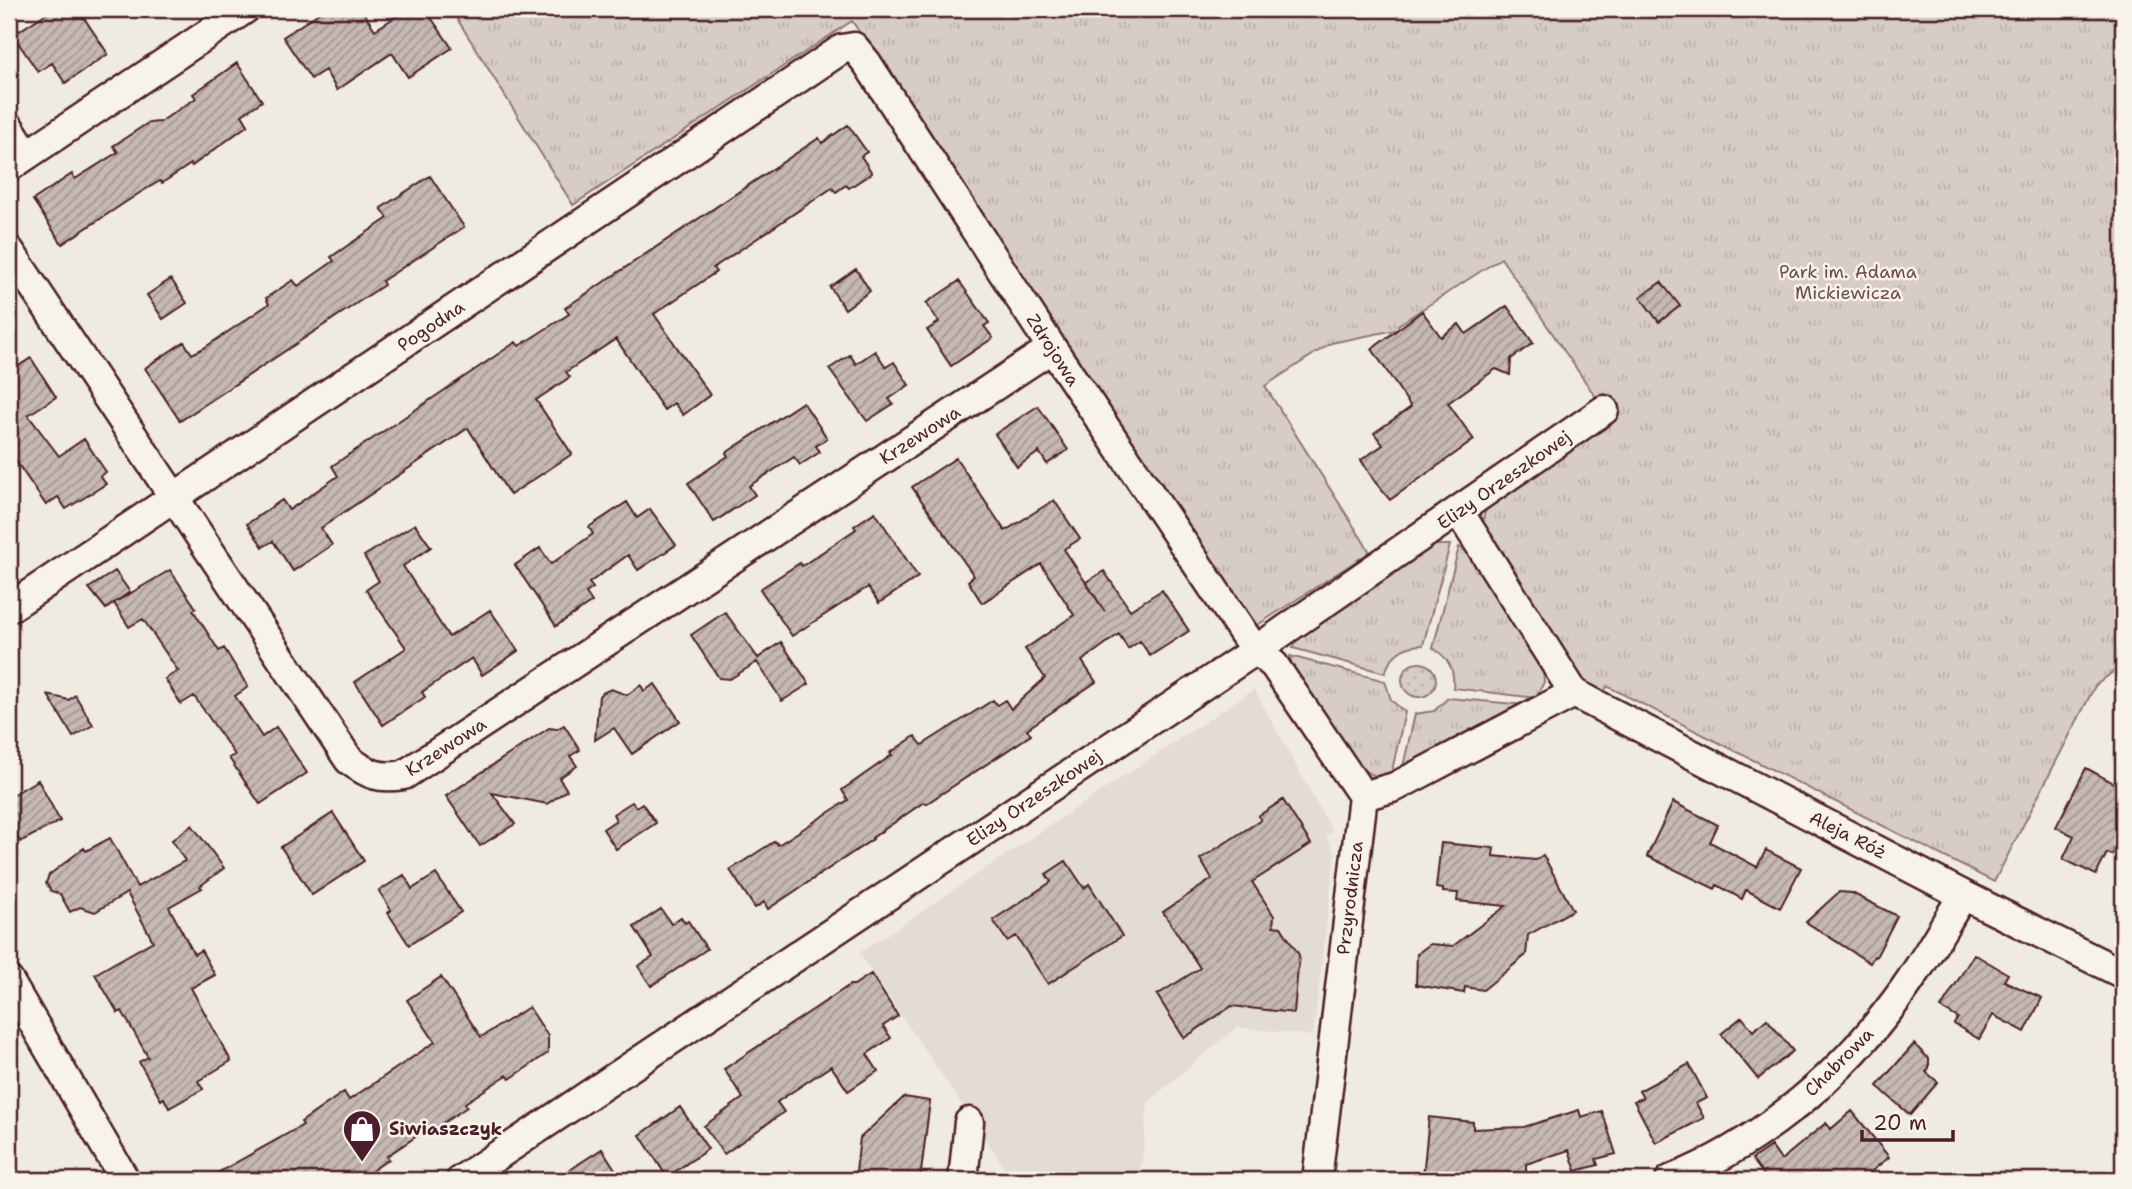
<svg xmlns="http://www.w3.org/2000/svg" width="2132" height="1189" font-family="'Shantell Sans',sans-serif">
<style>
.built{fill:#e3dcd2}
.grass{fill:url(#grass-tufts);stroke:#917678;stroke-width:2}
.garden{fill:url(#garden-dots);stroke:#917678;stroke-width:2}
.building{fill:url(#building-hatch);stroke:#4a1f2b;stroke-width:2}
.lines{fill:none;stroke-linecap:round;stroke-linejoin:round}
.street-casing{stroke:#4a1f2b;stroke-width:33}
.street{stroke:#f7f3e8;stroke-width:28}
.labels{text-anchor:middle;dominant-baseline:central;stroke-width:5;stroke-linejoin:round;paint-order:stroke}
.park-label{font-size:18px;fill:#6e4a52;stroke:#f7f3e8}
.street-label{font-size:18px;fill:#4a1f2b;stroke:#f7f3e8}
.poi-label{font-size:18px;font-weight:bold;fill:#4a1f2b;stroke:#f7f3e8;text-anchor:start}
</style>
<defs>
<pattern id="grass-tufts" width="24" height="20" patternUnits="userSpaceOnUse" patternTransform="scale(1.75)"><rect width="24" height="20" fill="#d8cdc6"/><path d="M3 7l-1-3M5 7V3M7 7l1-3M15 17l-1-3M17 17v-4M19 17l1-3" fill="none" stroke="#bbb0aa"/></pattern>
<pattern id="garden-dots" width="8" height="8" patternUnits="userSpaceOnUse" patternTransform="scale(1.75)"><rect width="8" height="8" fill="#d8cdc6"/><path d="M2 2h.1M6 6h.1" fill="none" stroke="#bbb0aa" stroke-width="1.8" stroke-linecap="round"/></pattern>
<pattern id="building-hatch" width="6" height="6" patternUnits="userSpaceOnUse" patternTransform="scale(1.75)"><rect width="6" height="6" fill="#c6b8b3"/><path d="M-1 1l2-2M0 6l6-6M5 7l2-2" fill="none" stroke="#a39592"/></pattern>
</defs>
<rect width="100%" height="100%" fill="#f0ebe0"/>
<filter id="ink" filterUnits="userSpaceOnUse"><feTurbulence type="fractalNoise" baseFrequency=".0143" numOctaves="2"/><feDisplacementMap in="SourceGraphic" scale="14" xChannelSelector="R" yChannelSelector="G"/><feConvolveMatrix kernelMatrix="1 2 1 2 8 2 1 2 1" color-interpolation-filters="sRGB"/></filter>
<g filter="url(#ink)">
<path class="built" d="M1254 689 1332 831 1326 836 1335 853 1313 1036 1237 1027 1148 1102 1140 1180H1013L859 953Z"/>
<path class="grass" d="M451 9H2123V664L2095 686 1994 882 1607 686 1603 695 1591 687 1575 671 1483 527 1484 515 1489 502 1608 415 1501 258 1398 325 1400 329 1331 343 1265 386 1370 552 1256 626 1252 623 852 21 573 205Z
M1435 545H1450L1423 645C1404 645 1391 654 1385 673L1293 648 1298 637 1423 551Z
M1459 547 1470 553 1543 668 1544 682 1536 698 1453 688C1455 670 1449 658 1433 648Z
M1290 656 1385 681 1391 700 1405 712 1391 775 1376 776 1362 770 1292 667Z
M1448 698 1525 705 1402 771 1415 714 1434 711Z"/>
<path class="garden" d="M1402 680a17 17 0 1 1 34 0a17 17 0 1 1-34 0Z"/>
<path class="building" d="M53 9H78L108 54 65 83 52 63 38 72 13 35Z
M325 9H361L375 30 408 9H425L452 48 408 77 392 53 337 90 325 70 311 79 283 37Z
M237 63 262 101 242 115 248 125 192 166 191 164 162 183 160 181 141 192 62 244 33 200 72 174 75 179 118 152 113 146 148 123 160 122 196 98 193 94Z
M848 125 867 152 861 156 872 173 849 188 846 185 836 192 832 188 713 268 716 272 654 314 710 395 683 415 674 403 664 410 616 339 566 372 570 377 536 400 572 454 510 495 468 428 321 528 332 545 293 571 273 541 263 547 247 524 282 500 289 510 338 476 332 466 516 342 519 346 569 314 565 308 819 138 822 143Z
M430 176 464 227 382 281 384 285 180 421 145 368 184 342 192 354 204 348 269 304 266 298 293 280 298 286 334 261 331 257 388 218 381 208Z
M856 269 870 291 845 309 830 287Z
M171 279 187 303 163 319 147 295Z
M959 281 989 323 984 326 993 338 951 366 927 330 939 322 926 303Z
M1661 282 1680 306 1659 322 1640 297Z
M1507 306 1533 343 1511 359 1510 375 1496 369 1448 403 1474 440 1390 500 1375 482 1361 460 1383 445 1374 433 1411 407 1372 349 1422 311 1441 337 1459 324 1466 334Z
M875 351 886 367 894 362 909 385 889 399 893 404 867 421 829 369 850 355 856 364Z
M31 358 56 397 28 415 59 456 84 439 106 472 100 476 106 484 66 509 58 497 46 505 9 451V372Z
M803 402 827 438 816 446 820 452 800 465 794 457 749 486 755 495 714 522 688 483 728 456 726 453Z
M1038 406 1068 450 1047 464 1039 452 1017 467 995 434Z
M956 458 1005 531 1054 500 1080 539 1064 549 1105 612 1086 582 1104 571 1130 610 1162 590 1189 631 1150 656 1140 641 1128 649 1119 634 1082 661 1096 682 1027 729 1031 735 926 804 924 802 872 838 873 839 768 909 764 902 755 908 730 870 775 841 778 845 848 800 842 790 892 755 890 753 915 736 922 745 993 700 997 705 1005 700 1011 709 1045 678 1025 649 1074 615 1041 564 982 603 968 581 974 576 912 487Z
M627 502 637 518 650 509 676 545 638 570 628 555 589 583 593 588 586 593 592 602 556 626 515 565 540 548 551 564 593 534 589 527Z
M875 512 918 577 879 603 868 587 792 636 760 589 800 563 802 566 856 529 854 526Z
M415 524 431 547 403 566 449 637 490 610 518 651 482 675 472 658 422 692 425 697 383 725 355 682 406 648 366 590 379 581 364 556Z
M170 570 196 608 193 610 219 651 224 648 248 687 235 696 262 737 276 727 307 773 260 804 229 758 235 755 194 696 181 704 165 679 178 671 143 619 129 627 114 603 106 609 89 588 115 571 130 592 114 603Z
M725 612 758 658 781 642 809 684 782 701 757 662 730 679 719 678 691 635Z
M655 684 680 721 632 754 614 728 595 740 599 696 602 693 611 689 627 695 641 685 644 691Z
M48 695 69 700 75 695 93 725 73 737Z
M564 725 580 750 570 756 577 766 559 778 567 790 547 804 492 793 515 824 480 846 446 796 549 728 557 729Z
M2086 768 2123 788V833L2112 855 2107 853 2096 875 2063 859 2074 836 2056 827Z
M38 780 60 821 20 842 9 821V797Z
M1283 800 1311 844 1252 882 1274 916 1273 926 1281 927 1299 955 1294 1013 1232 1006 1184 1038 1157 995 1200 968 1163 912 1212 879 1200 859 1261 820 1258 816Z
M632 802 636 807 642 803 656 823 616 849 603 829 616 820 613 814Z
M1673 802 1718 825 1710 842 1757 867 1766 850 1801 868 1780 908 1746 890 1742 899 1717 885 1715 889 1647 856Z
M333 813 364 861 312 895 281 847Z
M192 825 224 868 200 886 202 888 169 907 194 954 201 950 215 975 191 988 231 1061 198 1081 203 1089 169 1108 164 1098 161 1100 139 1062 148 1057 122 1011 118 1013 95 974 153 941 127 893 95 912 80 907 70 912 60 894 51 891 46 883 49 875 84 848 86 851 110 838 137 887 185 861 172 840Z
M1441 843 1494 848 1493 856 1536 860 1543 855 1573 910 1528 935 1526 955 1483 990 1465 987 1464 993 1416 985 1417 954 1430 944 1453 946 1506 906 1457 901 1458 893 1443 892V889L1436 888Z
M1066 861 1084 888 1089 884 1122 936 1048 984 1016 936 1007 941 993 920 1051 882 1046 874Z
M436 874 461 912 409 945 388 913 391 910 379 891 404 875 412 889Z
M1839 892 1852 893 1897 916 1876 957 1874 956 1870 963 1806 922Z
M661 909 671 924 681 917 685 923 688 921 707 949 651 986 638 966 653 957 634 927Z
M1974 954 2008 974 2004 981 2042 998 2025 1032 1993 1015 1979 1039 1954 1024 1958 1018 1941 1008Z
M871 974 898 1016 883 1026 891 1038 867 1054 878 1071 848 1091 831 1066 777 1102 784 1112 724 1154 704 1126 743 1098 724 1069 850 985H854Z
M441 977 481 1037 529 1007 548 1036V1053L510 1079 507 1075 465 1103 467 1107 428 1133 426 1130 387 1156 389 1159 358 1180H205L303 1125 301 1122 344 1092 349 1100 435 1042 407 1000Z
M1742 1017 1753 1031 1767 1019 1793 1051 1758 1079 1721 1034Z
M1914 1044 1929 1059V1068L1926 1072 1938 1082 1910 1115 1877 1086Z
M1689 1064 1707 1098 1696 1103 1704 1118 1656 1143 1634 1101 1643 1098 1639 1091Z
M904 1097 930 1101 920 1180H855L860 1138Z
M680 1107 708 1149 667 1177 640 1135Z
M1579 1110 1581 1117 1602 1111 1616 1154 1596 1159 1598 1165 1576 1171 1569 1150 1526 1164V1173L1468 1176 1467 1180 1423 1177 1429 1117 1473 1122V1129L1524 1127Z
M1852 1111 1889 1157 1861 1180H1757L1764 1175 1752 1159 1771 1146 1781 1160 1826 1123 1831 1129Z
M602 1149 622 1180H554Z"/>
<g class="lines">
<g class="street-casing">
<path id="street" d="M9 127 27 155
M9 167 245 9
M9 250 349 760C369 775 379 779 404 775L1052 348
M1459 512 1574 693 1963 895 2123 974
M9 608 842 49 854 47 867 63 1052 348 1246 637 1256 650 1274 665 1363 796 1317 1180
M1363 796 1395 787 1574 693
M9 981 125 1180
M461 1180 1256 650 1604 410
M963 1180 969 1122
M1670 1180C1755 1146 1831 1084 1887 1012 1916 976 1939 934 1963 895"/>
</g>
<use href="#street" class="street"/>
</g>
</g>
<defs>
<g id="shop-pin" transform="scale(2.0125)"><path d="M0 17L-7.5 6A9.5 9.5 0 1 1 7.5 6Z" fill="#4a1f2b" stroke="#f7f3e8"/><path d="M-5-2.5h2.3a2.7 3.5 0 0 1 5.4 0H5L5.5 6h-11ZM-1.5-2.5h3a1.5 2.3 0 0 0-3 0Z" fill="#fff"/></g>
</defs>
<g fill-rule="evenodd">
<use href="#shop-pin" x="362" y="1129"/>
</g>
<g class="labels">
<g class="park-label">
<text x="1848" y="272">Park im. Adama<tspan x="1848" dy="21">Mickiewicza</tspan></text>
</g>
<g class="street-label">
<text transform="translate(431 326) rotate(-34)">Pogodna</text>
<text transform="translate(1053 350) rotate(57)">Zdrojowa</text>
<text transform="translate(920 435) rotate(-33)">Krzewowa</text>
<text transform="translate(1504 480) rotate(-35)">Elizy Orzeszkowej</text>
<text transform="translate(446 747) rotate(-33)">Krzewowa</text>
<text transform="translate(1034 798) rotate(-34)">Elizy Orzeszkowej</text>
<text transform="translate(1848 835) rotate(27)">Aleja Róż</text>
<text transform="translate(1350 898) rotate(-83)">Przyrodnicza</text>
<text transform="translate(1839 1062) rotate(-45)">Chabrowa</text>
</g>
<g class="poi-label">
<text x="389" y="1129">Siwiaszczyk</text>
</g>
</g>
<rect width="2132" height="1189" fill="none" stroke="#f7f3e8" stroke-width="35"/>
<rect x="18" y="18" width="2097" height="1154" fill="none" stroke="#4a1f2b" stroke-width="2.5" filter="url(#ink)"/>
<path d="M1862 1130v10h91v-10" fill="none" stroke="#4a1f2b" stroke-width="3.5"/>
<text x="1873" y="1130" font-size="21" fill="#4a1f2b" stroke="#f7f3e8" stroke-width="5" paint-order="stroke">20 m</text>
</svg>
